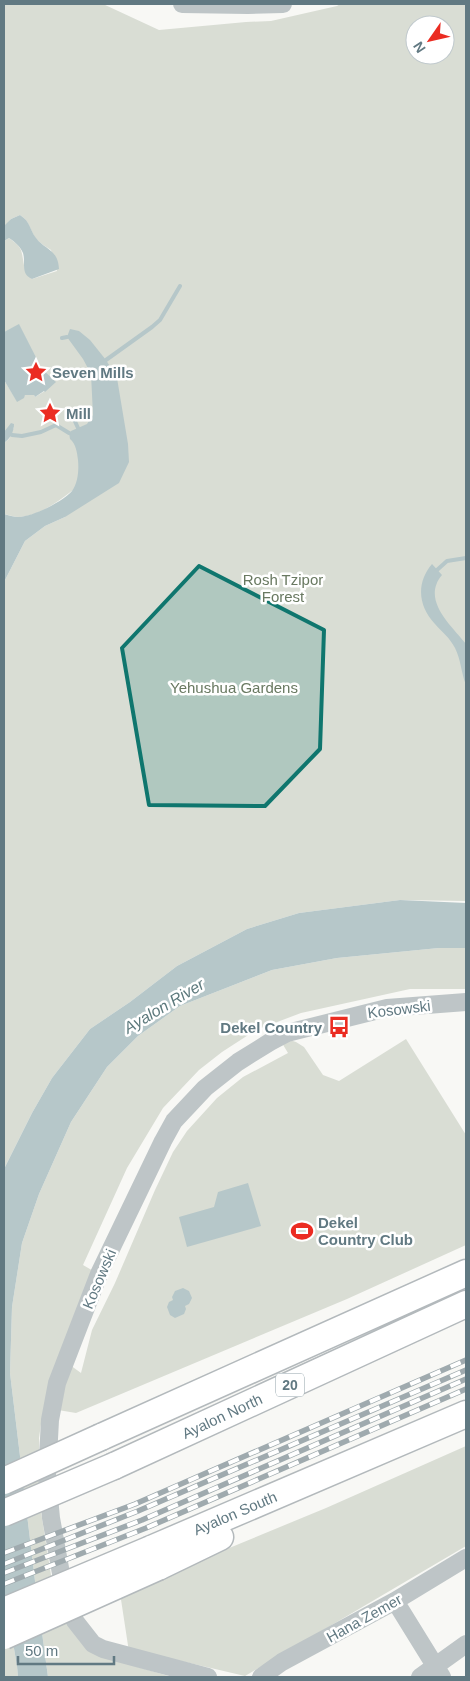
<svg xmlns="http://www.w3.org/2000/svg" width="470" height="1681" font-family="Helvetica,sans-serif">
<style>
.green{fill:#d9ddd4;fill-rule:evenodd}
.water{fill:#b6c7c9}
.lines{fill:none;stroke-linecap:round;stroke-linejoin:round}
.stream{stroke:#b6c7c9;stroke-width:4}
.highway-casing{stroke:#b3b9bc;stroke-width:29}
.minor{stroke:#bec5c7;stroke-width:18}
.highway{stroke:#fff;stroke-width:26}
.rail-casing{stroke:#9faaae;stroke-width:5.5}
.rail{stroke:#fff;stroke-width:4;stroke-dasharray:11;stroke-linecap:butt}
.highway-bridge-casing{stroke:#b3b9bc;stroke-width:29;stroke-linecap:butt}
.highway-bridge{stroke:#fff;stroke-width:26}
.marked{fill:#0f766e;fill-opacity:0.2;stroke:#0f766e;stroke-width:4;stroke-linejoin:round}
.labels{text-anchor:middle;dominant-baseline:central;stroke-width:5;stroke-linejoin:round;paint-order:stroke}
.shield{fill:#fff;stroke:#90a1a8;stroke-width:1}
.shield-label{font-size:14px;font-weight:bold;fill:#617982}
.poi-label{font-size:15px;font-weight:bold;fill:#617982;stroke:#fff;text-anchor:start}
.park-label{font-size:15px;fill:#697961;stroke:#fff}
.street-label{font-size:15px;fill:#617982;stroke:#fff}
.water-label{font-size:16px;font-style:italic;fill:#5c797c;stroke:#fff}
</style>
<rect width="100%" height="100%" fill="#f8f8f5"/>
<path class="green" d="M4 4H103L159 30 246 22 271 21 337 6 340 4H466V901L400 900 299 913 247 929 177 966 130 1002 90 1029 52 1078 32 1113 4 1169V582L25 541 45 526 65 517 73 490C58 502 39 516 19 517 15 517 9 515 4 514V443L9 439 14 427 4 432V380L17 401 25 395H34L35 397 45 391 42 370 19 325 4 332V241L9 238C23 248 21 249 24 265 25 270 29 275 32 279L57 271 51 250C45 246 38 242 34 236 29 227 30 222 20 215L11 219 4 228ZM415 25H445V55H415Z
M439 948H466V989H410L301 1013 256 1030 222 1052 199 1070 163 1108 127 1168 83 1265 95 1272 63 1349 41 1424 39 1438 41 1512 51 1575 66 1619 97 1655 172 1677H48L35 1581 10 1373 12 1307 22 1243 39 1194 71 1122 107 1067 138 1036 180 1006 272 970 337 958Z
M406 1039 466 1135V1245L347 1299 76 1413 58 1410 70 1365 81 1373 92 1330 115 1283 155 1190 173 1152 187 1131 217 1098 243 1077 288 1053 282 1043 290 1040 296 1042 304 1047 323 1075 339 1081Z
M466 1446V1546L245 1676 151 1654 129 1652 120 1593 326 1508Z
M4 1590 17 1666 18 1677H4Z"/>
<path class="water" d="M20 215C31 222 29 229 36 238 45 250 58 249 59 269L32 279C20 274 26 263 23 253 20 246 15 242 9 238L4 241V226L11 219Z
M19 324 42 369 56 382 45 392 44 391 35 397 34 395H25L24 398 17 402 4 380V332Z
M70 329 79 331 90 340 106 360 117 378 128 444 129 462 119 483 65 517 45 526 25 541 4 582V514C8 515 14 517 19 517 34 516 62 502 72 491 78 483 79 470 78 460 77 452 76 444 70 439L69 433 71 431 87 424 93 415 91 374 83 359 67 337Z
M11 423 14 424C14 432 10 439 4 443V432Z
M432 564 442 575C421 600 451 625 466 644V685C461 672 461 660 455 648 450 638 442 632 435 624 418 606 416 583 432 564Z
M400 900 466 903V948H439L337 958 272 970 180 1006 138 1036 107 1067 71 1122 39 1194 22 1243 12 1307 10 1373 35 1581 48 1677H18L17 1666 4 1590V1169L32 1113 52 1078 90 1029 130 1002 177 966 247 929 299 913Z
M248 1183 261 1226 187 1247 179 1217 214 1207 218 1192Z
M183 1288 189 1291 192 1298 189 1304 185 1306 186 1309 184 1314 175 1318 170 1315 167 1307 169 1302 173 1300 172 1297 175 1291Z"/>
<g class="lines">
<path class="stream" d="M62 338 67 337
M106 360 152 327 160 320 180 286
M73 417 78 428
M12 435 22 436 41 432 56 425 69 433
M437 570 447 561 466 558"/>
<g class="highway-casing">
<path id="highway" d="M101 1437 466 1273
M114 1466 466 1304
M151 1549 466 1414
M158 1567 220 1537"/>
</g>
<path class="minor" d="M182 4 248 5 283 4
M395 1601 442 1677
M208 1677 103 1649 93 1644 75 1621 62 1579 51 1518 47 1476 50 1420 57 1383 99 1274 163 1141 174 1121 205 1088 238 1062 270 1042 287 1033 387 1008 466 1002
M261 1677 282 1662 395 1601 466 1558
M420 1677 466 1644"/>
<use href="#highway" class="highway"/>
<g class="rail-casing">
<path id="rail" d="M4 1553 135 1504 466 1360
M4 1564 138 1511 466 1370
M4 1573 142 1520 466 1379
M4 1584 146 1528 466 1389"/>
</g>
<use href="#rail" class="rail"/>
<g class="highway-bridge-casing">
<path id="highway-bridge" d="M4 1481 101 1437
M4 1513 114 1466
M4 1611 151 1549
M4 1636 158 1567"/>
</g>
<use href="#highway-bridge" class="highway-bridge"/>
</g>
<path class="marked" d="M199 566 324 630 320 749 265 806 149 805 122 648Z"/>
<defs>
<g id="sight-bare" transform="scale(1.725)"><path d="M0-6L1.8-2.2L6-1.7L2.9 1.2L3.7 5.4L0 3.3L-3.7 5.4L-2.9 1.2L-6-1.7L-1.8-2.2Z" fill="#eb2c22" stroke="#fff" stroke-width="2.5" paint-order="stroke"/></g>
<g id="bus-bare" transform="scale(1.725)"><path d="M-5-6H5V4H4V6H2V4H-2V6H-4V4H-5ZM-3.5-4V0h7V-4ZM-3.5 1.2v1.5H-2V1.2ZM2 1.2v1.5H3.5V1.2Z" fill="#eb2c22" stroke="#fff" stroke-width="2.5" paint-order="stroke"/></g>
<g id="stadium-bare" transform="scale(1.725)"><path d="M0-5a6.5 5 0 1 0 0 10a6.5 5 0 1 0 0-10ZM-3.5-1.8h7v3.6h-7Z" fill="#eb2c22" stroke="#fff" stroke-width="2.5" paint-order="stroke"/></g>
</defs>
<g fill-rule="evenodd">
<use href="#sight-bare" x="36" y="372"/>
<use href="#sight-bare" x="50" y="413"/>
<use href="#bus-bare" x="339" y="1027"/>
<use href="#stadium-bare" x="302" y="1231"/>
</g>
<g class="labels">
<rect class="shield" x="276" y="1373.5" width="28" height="23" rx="4"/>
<g class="shield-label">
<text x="290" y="1385">20</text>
</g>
<g class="poi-label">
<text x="52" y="372">Seven Mills</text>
<text x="66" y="413">Mill</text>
<text x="322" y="1027" text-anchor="end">Dekel Country</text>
<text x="318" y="1222">Dekel<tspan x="318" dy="17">Country Club</tspan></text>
</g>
<g class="park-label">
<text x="283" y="579">Rosh Tzipor<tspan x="283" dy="17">Forest</tspan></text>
<text x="234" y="687">Yehushua Gardens</text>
</g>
<g class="street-label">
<text transform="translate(399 1009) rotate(-7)">Kosowski</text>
<text transform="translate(99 1279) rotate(-67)">Kosowski</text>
<text transform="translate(222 1416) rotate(-25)">Ayalon North</text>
<text transform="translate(235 1513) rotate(-23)">Ayalon South</text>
<text transform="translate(364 1618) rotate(-29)">Hana Zemer</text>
</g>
<g class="water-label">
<text transform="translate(164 1006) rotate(-31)">Ayalon River</text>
</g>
</g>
<rect width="470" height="1681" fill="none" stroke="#617982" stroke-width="10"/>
<g transform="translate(430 40) rotate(236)"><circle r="24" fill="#ffffff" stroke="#c0c9cd"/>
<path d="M0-4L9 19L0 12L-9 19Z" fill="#eb2c22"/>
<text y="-8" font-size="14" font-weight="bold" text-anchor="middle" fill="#617982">N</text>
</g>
<path d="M18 1656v8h96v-8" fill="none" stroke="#617982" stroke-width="2.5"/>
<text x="25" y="1656" font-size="15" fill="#617982" stroke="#ffffff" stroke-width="4" paint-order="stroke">50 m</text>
</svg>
